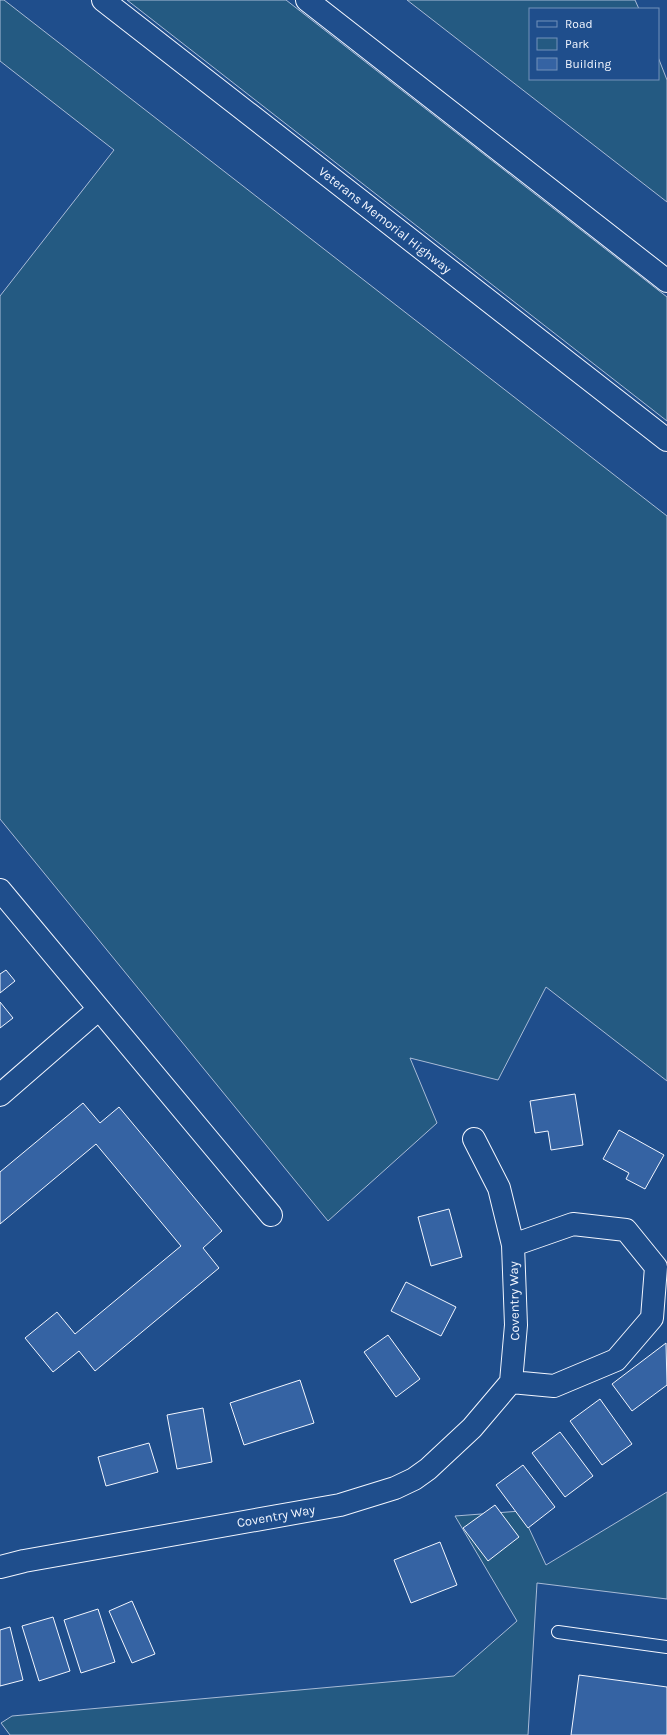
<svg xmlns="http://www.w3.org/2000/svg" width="667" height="1735" font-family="Karla,sans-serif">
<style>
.green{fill:#245a82;stroke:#a8bbd7}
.building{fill:#3563a3;stroke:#f2f6ff}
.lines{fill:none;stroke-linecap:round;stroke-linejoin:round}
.service-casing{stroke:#f2f6ff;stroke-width:14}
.minor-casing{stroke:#f2f6ff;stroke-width:24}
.motorway-casing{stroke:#f2f6ff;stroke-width:24}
.service{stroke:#1f4e8c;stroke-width:12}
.minor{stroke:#1f4e8c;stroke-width:22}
.motorway{stroke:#1f4e8c;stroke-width:22}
.labels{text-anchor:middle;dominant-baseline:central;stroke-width:3;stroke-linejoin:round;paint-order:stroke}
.street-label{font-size:13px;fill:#f2f6ff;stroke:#1f4e8c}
</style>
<rect width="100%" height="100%" fill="#1f4e8c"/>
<path class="green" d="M0 0H4L667 516V1081L546 987 498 1080 410 1058 437 1123 328 1221 0 819V296L114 150 0 61Z
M127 0H286L667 297V421Z
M407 0H635L639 9H530V79H658V57L667 80V202Z
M667 1492V1599L537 1583 528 1735H10L1 1723 12 1716 454 1676 517 1621 455 1516 521 1511 546 1565Z"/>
<path class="building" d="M6 970 15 981 0 993V974Z
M0 1002 13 1018 0 1028Z
M575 1094 583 1145 551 1150 548 1131 535 1133 530 1101Z
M83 1103 100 1123 119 1107 222 1231 203 1248 219 1268 95 1371 79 1351 53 1372 25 1338 57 1312 75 1334 181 1246 96 1144 0 1224V1172Z
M619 1130 664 1155 645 1189 626 1179 629 1173 603 1159Z
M449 1209 462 1257 431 1266 418 1217Z
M406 1282 456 1307 441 1336 391 1311Z
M388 1335 420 1379 396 1397 364 1352Z
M666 1343 667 1385 632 1411 612 1384Z
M300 1380 314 1423 244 1445 230 1403Z
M600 1399 632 1444 602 1465 570 1421Z
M203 1408 212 1462 177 1469 167 1415Z
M560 1432 593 1476 565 1497 532 1453Z
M149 1443 158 1472 106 1486 98 1457Z
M523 1465 555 1507 528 1528 496 1485Z
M495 1505 519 1537 488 1561 463 1528Z
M440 1542 457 1585 411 1603 394 1560Z
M132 1601 155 1654 132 1663 109 1611Z
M98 1609 115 1662 81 1673 64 1620Z
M53 1617 70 1671 39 1681 22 1626Z
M10 1627 23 1680 0 1686V1630Z
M579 1675 667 1687V1735H571Z"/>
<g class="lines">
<g class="service-casing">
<path id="service" d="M558 1632 667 1647"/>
</g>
<g class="minor-casing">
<path id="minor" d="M0 890 271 1215
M0 1095 99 1009
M511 1382 554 1386 616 1360 652 1318 656 1267 626 1230 573 1224 513 1245
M0 1567 24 1561 340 1505 395 1488 414 1479 428 1469 472 1428 511 1382 516 1325 513 1245 499 1188 474 1139"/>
</g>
<g class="motorway-casing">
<path id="motorway" d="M103 0 667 440
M307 0 667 281"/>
</g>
<use href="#service" class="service"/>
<use href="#minor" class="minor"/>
<use href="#motorway" class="motorway"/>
</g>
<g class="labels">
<g class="street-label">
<text transform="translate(385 220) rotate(38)">Veterans Memorial Highway</text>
<text transform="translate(514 1301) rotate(-91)">Coventry Way</text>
<text transform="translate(276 1516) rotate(-10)">Coventry Way</text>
</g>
</g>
<rect x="529" y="8" width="130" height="72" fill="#1f4e8c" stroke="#7391ba"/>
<rect x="537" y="21" width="20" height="6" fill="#1f4e8c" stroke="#7391ba"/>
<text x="565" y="28" font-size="12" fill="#f2f6ff">Road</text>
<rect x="537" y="38" width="20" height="12" fill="#245a82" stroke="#7391ba"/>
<text x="565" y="48" font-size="12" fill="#f2f6ff">Park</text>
<rect x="537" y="58" width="20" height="12" fill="#3563a3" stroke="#7391ba"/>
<text x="565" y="68" font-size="12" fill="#f2f6ff">Building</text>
</svg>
